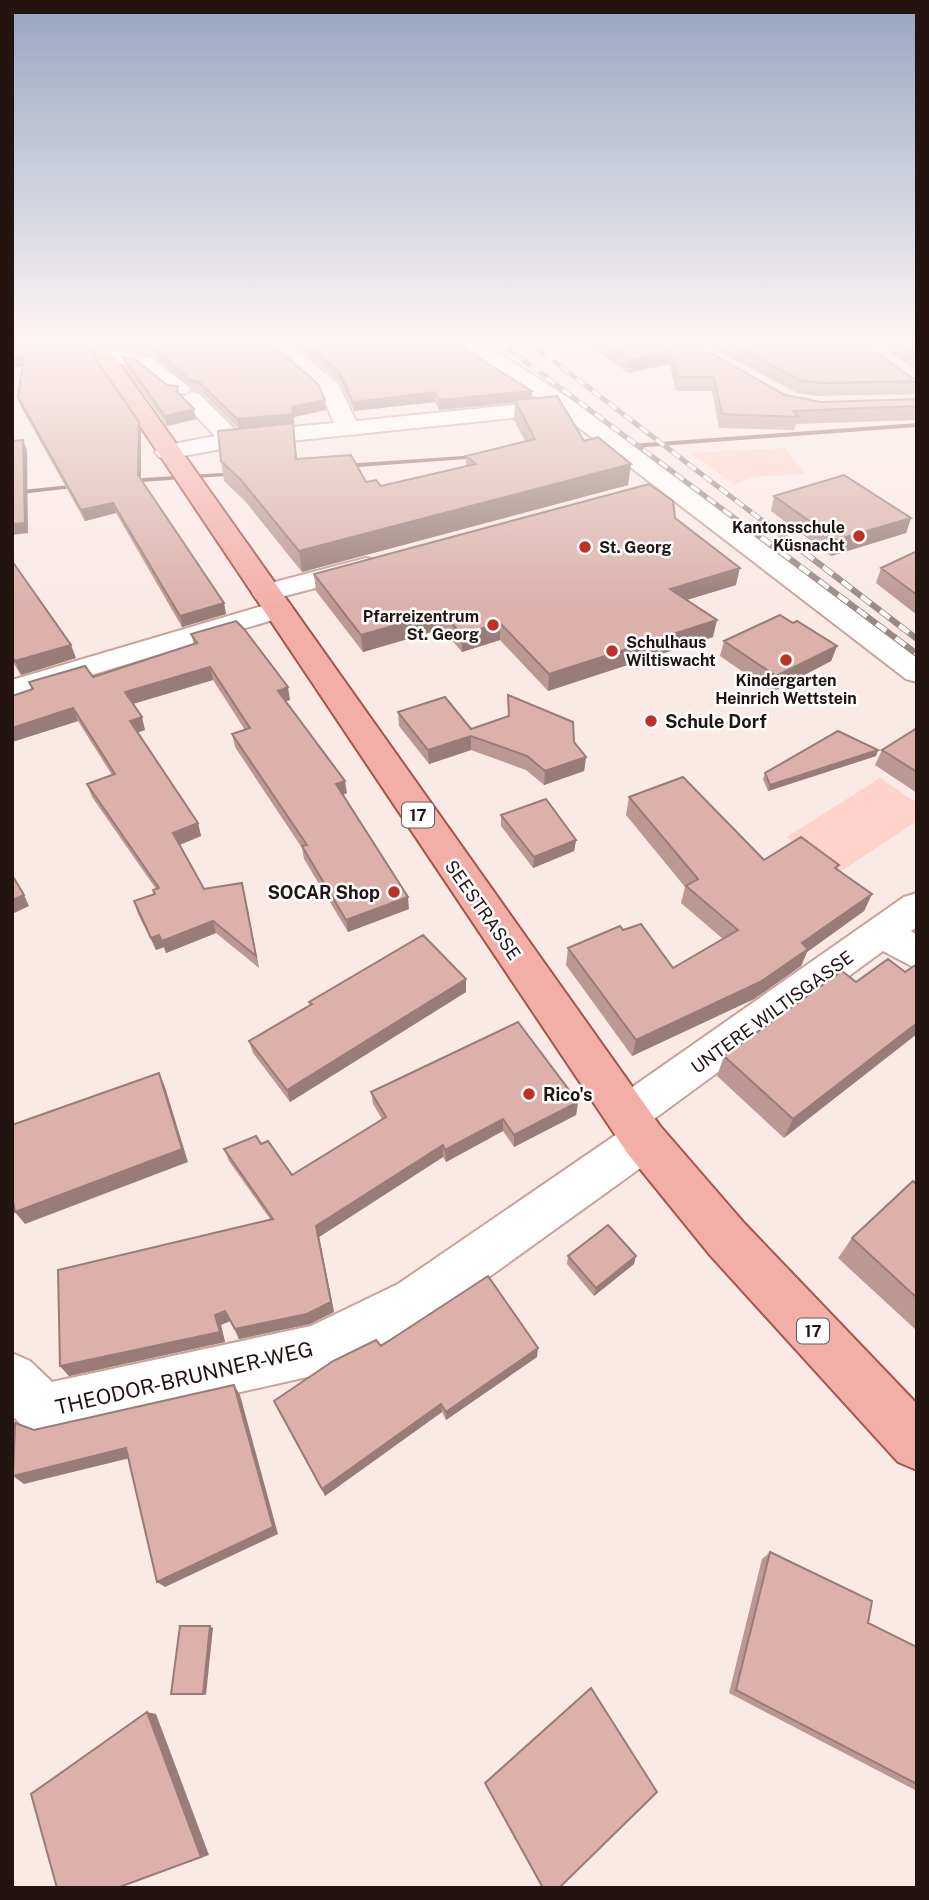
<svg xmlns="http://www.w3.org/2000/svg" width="929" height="1900" font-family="'Public Sans',sans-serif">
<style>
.green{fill:#ffd2ca}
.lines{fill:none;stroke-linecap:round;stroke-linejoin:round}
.stream{fill:#906964;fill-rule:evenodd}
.street-casing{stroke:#caa19a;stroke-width:4}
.primary-casing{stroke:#a4564c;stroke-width:4}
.street{fill:#fff;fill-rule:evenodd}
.primary{fill:#f2afa7;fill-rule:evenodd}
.rail-far1-casing{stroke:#998886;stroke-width:5}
.rail-casing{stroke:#998886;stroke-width:6}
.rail-far1{stroke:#fff;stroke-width:3.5;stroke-dasharray:10;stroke-linecap:butt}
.rail{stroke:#fff;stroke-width:4.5;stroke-dasharray:12;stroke-linecap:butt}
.wall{fill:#bc9892}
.shaded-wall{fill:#997c77}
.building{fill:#dbb1aa;stroke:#997c77;stroke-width:2}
.poi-dot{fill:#bf3128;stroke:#fff;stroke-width:2.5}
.labels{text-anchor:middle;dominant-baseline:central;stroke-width:5;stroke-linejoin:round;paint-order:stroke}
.far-poi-label{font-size:16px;font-weight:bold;fill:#231412;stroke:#fff;text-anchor:end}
.shield{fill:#fff;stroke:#655a59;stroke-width:2}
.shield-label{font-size:16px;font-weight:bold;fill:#231412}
.poi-label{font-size:18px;font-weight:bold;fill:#231412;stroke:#fff;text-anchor:start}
.street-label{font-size:18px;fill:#231412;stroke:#fff}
.near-street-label{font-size:21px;fill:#231412;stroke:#fff}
</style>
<rect width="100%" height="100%" fill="#fbe9e6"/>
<path class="green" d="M786 448 805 474 752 477 735 485 691 453Z
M880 778 917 803V821L837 874 787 837Z"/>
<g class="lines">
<path class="stream" d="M917 423V427L619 449 616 447 619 445Z
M478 455 481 457 480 458 344 468 341 466 344 464Z
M237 472 240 474 239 475 127 483 124 481 127 479Z
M80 484 83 486 82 487 12 495V491Z"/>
<g class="street-casing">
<path id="street" d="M265 342H287L338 384 356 421 543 402 457 342H481L573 401 917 658V682L906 679 560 413 232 447 167 459 159 457 155 452 159 447 215 436 180 399 191 392 199 394 238 432 334 423 321 392Z
M102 349 152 358 190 388 187 393H171L139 367 95 359 92 355 95 351Z
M366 558 376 560 379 566 376 572 266 601 256 599 252 593 256 587Z
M279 601 289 603 293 609 289 615 12 699V680Z
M917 893V927L911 931 917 935V969L883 951 650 1122 660 1126 666 1140 660 1154 432 1318 334 1368 316 1375 44 1436 25 1429 12 1415V1353L30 1361 52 1382 311 1326 398 1284 620 1132 611 1128 604 1115 611 1102 904 897Z"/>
</g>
<g class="primary-casing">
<path id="primary" d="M84 342H104L660 1126 744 1223 917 1404V1470L898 1462 710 1255 628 1154Z"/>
</g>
<use href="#street" class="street"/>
<use href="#primary" class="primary"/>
<g class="rail-far1-casing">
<path id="rail-far1" d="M499 342 744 525
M529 342 768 525"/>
</g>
<g class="rail-casing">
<path id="rail" d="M742 523 917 654
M766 523 917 639"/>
</g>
<use href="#rail-far1" class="rail-far1"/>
<use href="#rail" class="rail"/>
</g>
<path class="wall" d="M12 342 139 422 141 432V479L224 603 226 614 182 627 116 513 85 521 21 407 18 397 22 367Z
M106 342H270L326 410 294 417V424H293L297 459 366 482 381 486 466 466V456L525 441 514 420 515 402 439 410 435 402 354 411 340 382 291 342H453L532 391 531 399 584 441 628 485 302 572 245 501 224 481 221 461 239 429 201 392 192 390 154 356 112 348Z
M583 342H691L785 395 821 402 917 399V420L796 424 794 430 719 428 712 391H676L669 364 628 373Z
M701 342H862L912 378H917V394L817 396 797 393Z
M874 342H917V371Z
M123 357 167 385 178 386 180 395 196 419 167 426 125 367Z
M774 496 911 518 906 533 831 556 771 511Z
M675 518 736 585 686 600 713 637 548 691 500 640 462 652 442 629 363 652 316 591 314 574Z
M917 551V615L876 583 881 568Z
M12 561 76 658 21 675 12 661Z
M793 623 837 646 831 661 772 692 720 656 724 641Z
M191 634 290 700 286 701 347 793 343 795 409 909 348 932 304 859 302 848 235 747 232 734 245 730 213 680 133 704 145 730 137 732 198 823 201 836 179 845 204 889 242 883 259 968 216 933 166 953 164 947 156 950 138 914 134 901 155 894 156 889 92 797 87 784 112 775 78 721 12 742V696L32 690 29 682 93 677 194 644Z
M508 695 574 742 586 757 584 771 544 785 526 770 471 750 429 764 399 726 398 712 471 729 508 716Z
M917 728V793L875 765 882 750Z
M878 750 876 756 768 791 763 779 765 773Z
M629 797 764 860 839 865 837 869 872 894 864 911 807 952 801 966 754 999 632 1056 566 965 568 948 623 930 673 968 723 939 681 903 685 887 626 815Z
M501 815 576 840 574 851 533 868 501 826Z
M905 972 784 1138 717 1076 724 1056 856 982Z
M466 992 290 1102 253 1053 249 1041 310 1005 309 1002Z
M371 1092 578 1102 576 1115 514 1147 503 1131 446 1162 443 1157 319 1237 334 1312 310 1324 239 1339 230 1321 221 1325 225 1342 69 1376 60 1366 270 1219 229 1161 224 1149 261 1144 292 1175 382 1119 373 1104Z
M917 1185V1331L838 1258 852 1238Z
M568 1256 634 1264 594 1296 567 1264Z
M381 1346 537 1357 446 1420 442 1412 325 1496 278 1409Z
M770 1552 868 1623 917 1647V1791L729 1693 762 1559Z"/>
<path class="shaded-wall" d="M670 351 669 364 628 373 630 360Z
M24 357 26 366 12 368V358Z
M532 391 531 401 439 410V400Z
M435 392V402L354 411 353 402Z
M325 400 326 410 294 417V424H293L298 480 239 429 237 419Z
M194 409 196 419 167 426 165 416Z
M139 422 141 432V485L138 475Z
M23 440 27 450 28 533 12 535V524Z
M631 464 628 485 302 572 299 551Z
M113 503 116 513 85 521 81 510Z
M911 518 906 533 831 556 836 540Z
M740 568 736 585 667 606 670 589Z
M224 603 226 614 182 627 180 616Z
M442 612V629L363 652 361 635Z
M717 620 713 637 548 691 549 674Z
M500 623V640L462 652V635Z
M71 645 76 658 21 675 15 661Z
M837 646 831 661 772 692 776 676Z
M210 667 213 680 129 705 125 692Z
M288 687 290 700 280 703 278 691Z
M73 708 78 721 12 742V728Z
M142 717 145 730 134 734 130 721Z
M471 736V750L429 764 428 750Z
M878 750 876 756 768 791 770 785Z
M586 757 584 771 544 785 545 771Z
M345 781 347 793 338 797 336 784Z
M198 823 201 836 177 846 173 833Z
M576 840 574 851 533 868 534 857Z
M242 883 245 896 259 968 256 956Z
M872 894 864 911 807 952 801 966 754 999 632 1056 636 1040 802 943Z
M24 895 29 906 12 914V900Z
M408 897 409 909 348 932 346 920Z
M213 921 216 933 166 953 162 941Z
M159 935 164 947 156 950 151 938Z
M466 979V992L290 1102 287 1090Z
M917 1023V1034L784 1138 793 1119Z
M159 1073 165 1087 188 1162 25 1224 15 1212Z
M578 1102 576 1115 514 1147V1135Z
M503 1119V1131L446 1162 445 1150Z
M443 1145V1157L319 1237 334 1312 310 1324 239 1339 235 1329 316 1226Z
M636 1256 634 1264 594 1296 596 1288Z
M225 1311 230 1321 221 1325 225 1342 69 1376 60 1366Z
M538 1348 537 1357 446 1420V1412Z
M234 1385 240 1395 278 1534 165 1587 157 1582Z
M441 1404 442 1412 325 1496 322 1489Z
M126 1448 134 1457 24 1484 13 1476Z
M210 1626 213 1628 206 1695 203 1694Z
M147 1712 156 1714 209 1855 117 1888Z"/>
<path class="building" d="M12 342H84L139 422 138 475 224 603 180 616 113 503 81 510 18 397 24 357 12 358Z
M128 342H270L318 384 325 400 292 407 293 414 237 419 199 382 190 380 152 346Z
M302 342H453L532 391 439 400 435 392 353 402 339 372Z
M603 342H691L785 395 821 402 917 399V406L793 411 798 417 722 414 714 377H678L670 351 630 360Z
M728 342H862L912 378H917V381L821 383 800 380Z
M897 342H917V355Z
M123 357 136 360 167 385 178 386 176 391 194 409 165 416Z
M557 396 584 441 598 437 631 464 299 551 241 480 221 461 218 431 293 423 296 459 351 455 366 482 376 480 381 486 476 464 466 456 535 439 515 400Z
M23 440 25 523 12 524V441Z
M844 475 911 518 836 540 774 496Z
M649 484 673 501 675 518 740 568 670 589 717 620 549 674 500 623 462 635 442 612 361 635 314 574Z
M917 551V595L881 568Z
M12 561 71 645 15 661 12 656Z
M780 615 793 623 797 621 837 646 776 676 724 641Z
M236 621 244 629 288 687 278 691 345 781 336 784 408 897 346 920 302 846 307 845 232 734 250 728 210 667 125 692 142 717 130 721 198 823 173 833 204 889 242 883 256 956 213 921 162 941 159 935 151 938 134 901 155 894 153 890 159 888 87 784 115 774 73 708 12 728V696L33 689 29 682 85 666 93 677 197 643 191 634Z
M508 695 573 722 574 742 586 757 545 771 527 756 471 736 428 750 398 712 445 697 471 729 509 716Z
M917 728V772L882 750Z
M838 731 878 750 770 785 765 773Z
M683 777 764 860 801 837 839 865 835 868 872 894 802 943 808 949 760 982 636 1040 568 948 620 926 623 930 641 924 673 968 738 930 686 886 698 879 629 797Z
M546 799 576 840 534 857 501 815Z
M12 875 24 895 12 900Z
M423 935 466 979 287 1090 249 1041 312 1004 309 1002Z
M888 959 905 972 917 964V1023L793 1119 724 1056 842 971 856 982Z
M518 1022 578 1102 514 1135 503 1119 445 1150 443 1145 316 1226 331 1302 307 1314 235 1329 225 1311 215 1315 220 1332 60 1366 58 1270 273 1219 224 1149 256 1136 261 1144 268 1141 292 1175 386 1117 371 1092Z
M159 1073 182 1149 15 1212 12 1195V1125Z
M913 1181 917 1185V1298L852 1238Z
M608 1225 636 1256 596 1288 568 1256Z
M488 1276 538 1348 446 1412 441 1404 322 1489 274 1401 333 1361 376 1340 381 1346Z
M234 1385 273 1527 157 1582 126 1448 13 1476 15 1423 34 1430Z
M770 1552 872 1601 868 1623 917 1647V1784L736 1690Z
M180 1626H210L203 1694H171Z
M591 1688 657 1792 559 1888H543L485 1783Z
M147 1712 201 1857 117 1888H57L31 1794Z"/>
<linearGradient id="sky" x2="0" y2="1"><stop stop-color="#97a5c1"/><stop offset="0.56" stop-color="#fdf5f4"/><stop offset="1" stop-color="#fdf5f4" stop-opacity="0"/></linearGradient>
<rect width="929" height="608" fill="url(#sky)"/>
<g class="poi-dot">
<circle cx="859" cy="536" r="7"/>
<circle cx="585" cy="547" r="7"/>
<circle cx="493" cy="625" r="7"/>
<circle cx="612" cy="651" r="7"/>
<circle cx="786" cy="660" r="7"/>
<circle cx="651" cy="721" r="7"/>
<circle cx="394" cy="892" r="7"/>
<circle cx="529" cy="1094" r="7"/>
</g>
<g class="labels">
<g class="far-poi-label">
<text x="845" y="527">Kantonsschule<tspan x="845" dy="18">Küsnacht</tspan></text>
<text x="599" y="547" text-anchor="start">St. Georg</text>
<text x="479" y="616">Pfarreizentrum<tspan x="479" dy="18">St. Georg</tspan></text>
<text x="626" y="642" text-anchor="start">Schulhaus<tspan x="626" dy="18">Wiltiswacht</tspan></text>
<text x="786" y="680" text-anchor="middle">Kindergarten<tspan x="786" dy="18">Heinrich Wettstein</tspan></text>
</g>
<g class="shield">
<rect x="402" y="802.5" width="32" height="25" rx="5"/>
<rect x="797" y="1318.5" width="32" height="25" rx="5"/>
</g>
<g class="shield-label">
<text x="418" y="815">17</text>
<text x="813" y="1331">17</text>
</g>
<g class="poi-label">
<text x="665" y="721">Schule Dorf</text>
<text x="380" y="892" text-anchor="end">SOCAR Shop</text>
<text x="543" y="1094">Rico's</text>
</g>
<g class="street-label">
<text transform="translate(483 910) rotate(55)">SEESTRASSE</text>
<text transform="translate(772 1012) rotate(-36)">UNTERE WILTISGASSE</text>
</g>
<g class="near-street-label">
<text transform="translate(184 1378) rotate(-13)">THEODOR-BRUNNER-WEG</text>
</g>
</g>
<rect width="929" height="1900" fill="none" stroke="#231412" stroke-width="28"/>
</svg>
